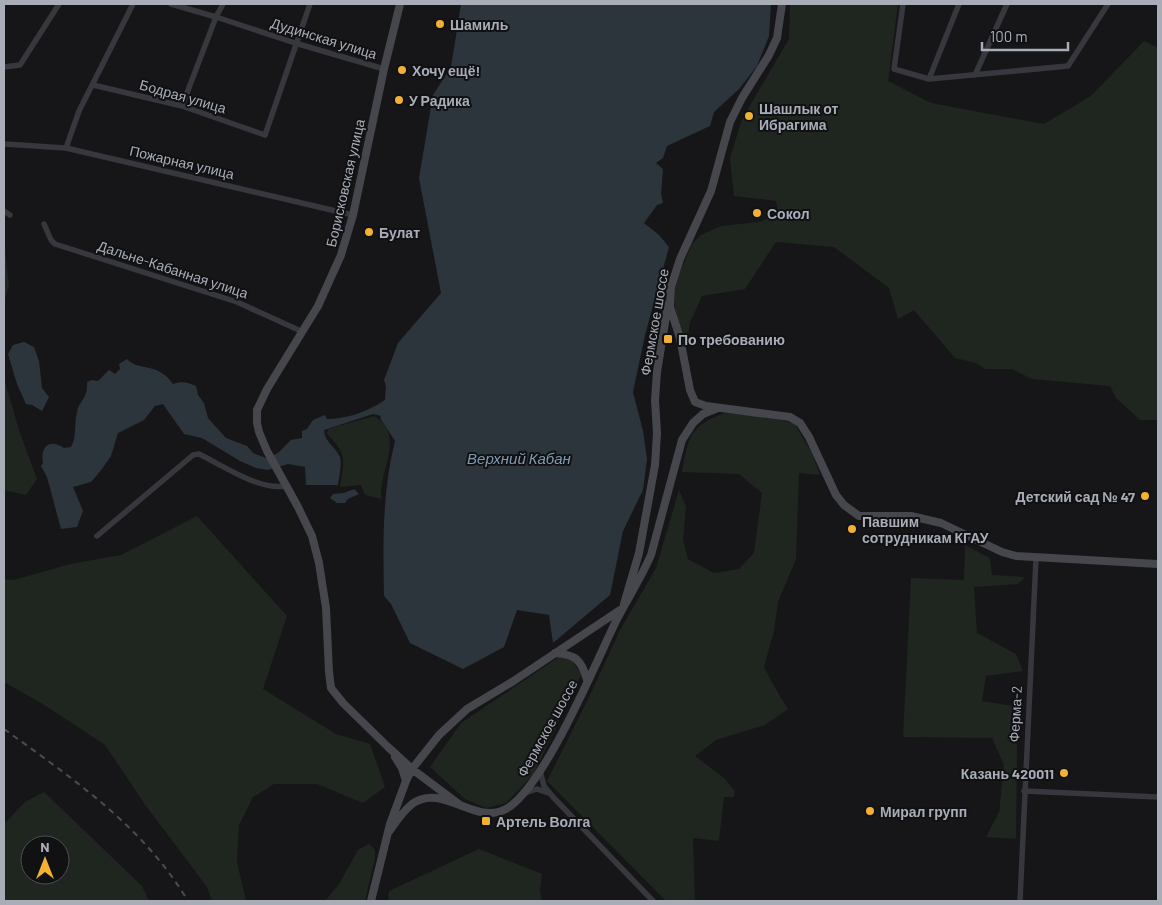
<svg xmlns="http://www.w3.org/2000/svg" width="1162" height="905" font-family="Barlow,sans-serif">
<style>
.green{fill:#1e261f;fill-rule:evenodd}
.water{fill:#2c353c}
.lines{fill:none;stroke-linecap:round;stroke-linejoin:round}
.street{stroke:#37383d;stroke-width:5.5}
.secondary{stroke:#45474d;stroke-width:8}
.rail{stroke:#4a4c52;stroke-width:2;stroke-dasharray:6 5;stroke-linecap:butt}
.poi-dot{fill:#f2b134;stroke:#111113;stroke-width:2}
.labels{text-anchor:middle;dominant-baseline:central;stroke-width:4;stroke-linejoin:round;paint-order:stroke}
.poi-label{font-size:14px;font-weight:bold;fill:#a8adb8;stroke:#111113;text-anchor:start}
.street-label{font-size:14px;fill:#a8adb8;stroke:#111113}
.water-label{font-size:15px;font-style:italic;fill:#7f9bb3;stroke:#111113}
</style>
<rect width="100%" height="100%" fill="#161618"/>
<path class="green" d="M790 4H898L888 81 931 103 1044 124 1091 96 1144 41 1158 48V420H1140L1116 398 1110 386 1032 379 1012 369H985L976 363 955 358 914 310 898 319 889 288 834 247 776 242 745 289 702 296 689 325V342L683 348 675 308 674 286 692 244 701 235 721 226 759 222 779 214 776 201 734 196 730 158 742 119 789 39Z
M4 241 9 286 4 301Z
M4 379 20 433 37 479 26 495 4 490Z
M725 413 754 415 794 423 812 453 820 475 799 473 796 559 778 602 774 631 764 667 778 693 788 709 765 725 716 740 695 756 724 778 735 791 734 797H724L719 841 693 838 695 901H666L547 781 590 695 620 630 656 568 679 490 686 507 683 540 688 559 714 573 739 569 754 553 762 493 739 474 682 472C689 436 689 426 725 413Z
M374 416C401 431 386 460 382 484 381 489 381 494 381 499L365 495 361 485 340 487C344 461 348 454 327 434L328 429Z
M197 516 287 616 263 689 336 734 370 744 385 787 363 803 317 784H274L253 797 239 825 237 862 246 901H212L207 887 146 806 105 745 46 706 4 682V579L14 580 70 564 121 555Z
M965 545 990 558 992 575 1025 577 1018 584 974 587 977 633 1016 654 1023 671 986 676 982 701 1013 706 1017 746 1016 839 986 837 999 812 1004 765 992 738 903 737 911 578 964 580Z
M559 657 573 661 581 675 533 775 506 803 486 808 465 799 430 767 461 723Z
M44 792 142 886 149 901H4V824L25 802ZM30 845H60V875H30Z
M369 844 375 850V858L365 901H325L339 884 358 850Z
M479 849 542 874 540 890 542 901H388L389 891Z"/>
<path class="water" d="M461 4H771L769 36 757 66 739 89 714 112 710 126 667 146 663 158 656 163 663 169 661 194 663 203 657 205 644 223 659 235 669 247 645 335 633 392 643 431 647 459 643 490 623 531 610 595 553 643 549 615 517 610 504 647 463 669 410 643 391 604 384 596C383 544 382 492 395 441L380 418 381 416 373 414 324 430C325 443 335 446 340 457 342 464 339 477 338 485H306L305 467 288 464 268 470 256 468 240 461 202 438 184 434 163 404 155 406 144 420 118 433 111 456 102 469 91 482 73 487 83 511 77 527 61 529 47 477 41 466 43 463C40 447 49 438 64 448L71 447C77 437 74 423 77 412 80 399 88 399 87 382L92 380 98 381 109 370 115 374 120 369 119 364 127 359C137 371 158 362 173 384 182 381 187 382 196 386L198 395 204 403 208 418 226 438 247 446 253 453 266 458 278 453 291 440 302 438V431L307 429 313 420 325 415 327 419C347 419 369 411 385 400L386 386 384 380 398 343 441 293 419 178 433 95 451 67Z
M24 342 34 347 39 361 42 388 49 397 42 411 32 405 26 404 17 384 8 354 13 345Z
M354 489 359 494 348 499 345 503H337L330 498 333 494 344 493Z"/>
<g class="lines">
<path class="street" d="M171 4 216 17 295 43 384 69
M903 4 894 69 929 79 1068 66 1108 4
M4 67 20 65 59 4
M975 75 1007 4
M929 79 959 4
M93 85 182 106 265 135 310 4
M182 106 216 17 223 4
M4 144 66 148 353 215
M66 148 79 111 133 4
M4 211 10 215
M44 224 51 240 55 244 237 302 303 332
M97 536 193 455 199 454C222 465 260 491 285 486
M540 771 544 786 553 797 653 901
M1024 791 1158 797
M525 793 537 789 548 793
M1020 901 1036 558"/>
<path class="secondary" d="M400 4 384 69 353 215 341 255 318 306 267 389 257 410V423L259 432 267 451 298 507 312 536 319 563 326 608 329 672 331 688 343 703 388 747 412 769 460 805
M671 286 670 307 680 338 690 390 695 402 706 406 790 417 800 423 809 437 836 495 844 505 859 516H911L941 523 1002 552 1016 556 1158 564
M670 290 680 259 711 191 730 122 742 98 769 55 777 38 782 4
M624 604 639 553 655 465 657 433 655 400 657 372 668 304
M555 653C576 655 581 659 587 680
M395 757 402 768 406 781
M388 833C395 823 402 812 412 804 443 782 474 826 506 809 544 788 596 662 617 619 628 598 641 578 651 555L682 440 693 423 703 414 718 408
M371 901 390 824 406 781 412 769 439 735 467 709 512 682 620 610"/>
<path class="rail" d="M4 729C73 779 143 826 188 901"/>
</g>
<g class="poi-dot">
<circle cx="440" cy="24" r="5"/>
<circle cx="402" cy="70" r="5"/>
<circle cx="399" cy="100" r="5"/>
<circle cx="749" cy="116" r="5"/>
<circle cx="757" cy="213" r="5"/>
<circle cx="369" cy="232" r="5"/>
<rect x="663" y="334" width="10" height="10" rx="2.5"/>
<circle cx="1145" cy="496" r="5"/>
<circle cx="852" cy="529" r="5"/>
<circle cx="1064" cy="773" r="5"/>
<circle cx="870" cy="811" r="5"/>
<rect x="481" y="816" width="10" height="10" rx="2.5"/>
</g>
<g class="labels">
<g class="poi-label">
<text x="450" y="24">Шамиль</text>
<text x="412" y="70">Хочу ещё!</text>
<text x="409" y="100">У Радика</text>
<text x="759" y="108">Шашлык от<tspan x="759" dy="16">Ибрагима</tspan></text>
<text x="767" y="213">Сокол</text>
<text x="379" y="232">Булат</text>
<text x="678" y="339">По требованию</text>
<text x="1135" y="496" text-anchor="end">Детский сад № 47</text>
<text x="862" y="521">Павшим<tspan x="862" dy="16">сотрудникам КГАУ</tspan></text>
<text x="1054" y="773" text-anchor="end">Казань 420011</text>
<text x="880" y="811">Мирал групп</text>
<text x="496" y="821">Артель Волга</text>
</g>
<g class="street-label">
<text transform="translate(324 38) rotate(17)">Дудинская улица</text>
<text transform="translate(183 96) rotate(16)">Бодрая улица</text>
<text transform="translate(182 162) rotate(13)">Пожарная улица</text>
<text transform="translate(345 183) rotate(-77)">Борисковская улица</text>
<text transform="translate(173 269) rotate(18)">Дальне-Кабанная улица</text>
<text transform="translate(654 322) rotate(-80)">Фермское шоссе</text>
<text transform="translate(1015 714) rotate(-87)">Ферма-2</text>
<text transform="translate(547 728) rotate(-61)">Фермское шоссе</text>
</g>
<g class="water-label">
<text x="519" y="458">Верхний Кабан</text>
</g>
</g>
<rect width="1162" height="905" fill="none" stroke="#a8adb8" stroke-width="10"/>
<g transform="translate(45 860)"><circle r="24" fill="#111113" stroke="#4d4f55"/>
<path d="M0-4L9 19L0 12L-9 19Z" fill="#f2b134"/>
<text y="-8" font-size="14" font-weight="bold" text-anchor="middle" fill="#a8adb8">N</text>
</g>
<path d="M982 42v8h86v-8" fill="none" stroke="#a8adb8" stroke-width="2.5"/>
<text x="990" y="42" font-size="15" fill="#a8adb8" stroke="#111113" stroke-width="4" paint-order="stroke">100 m</text>
</svg>
